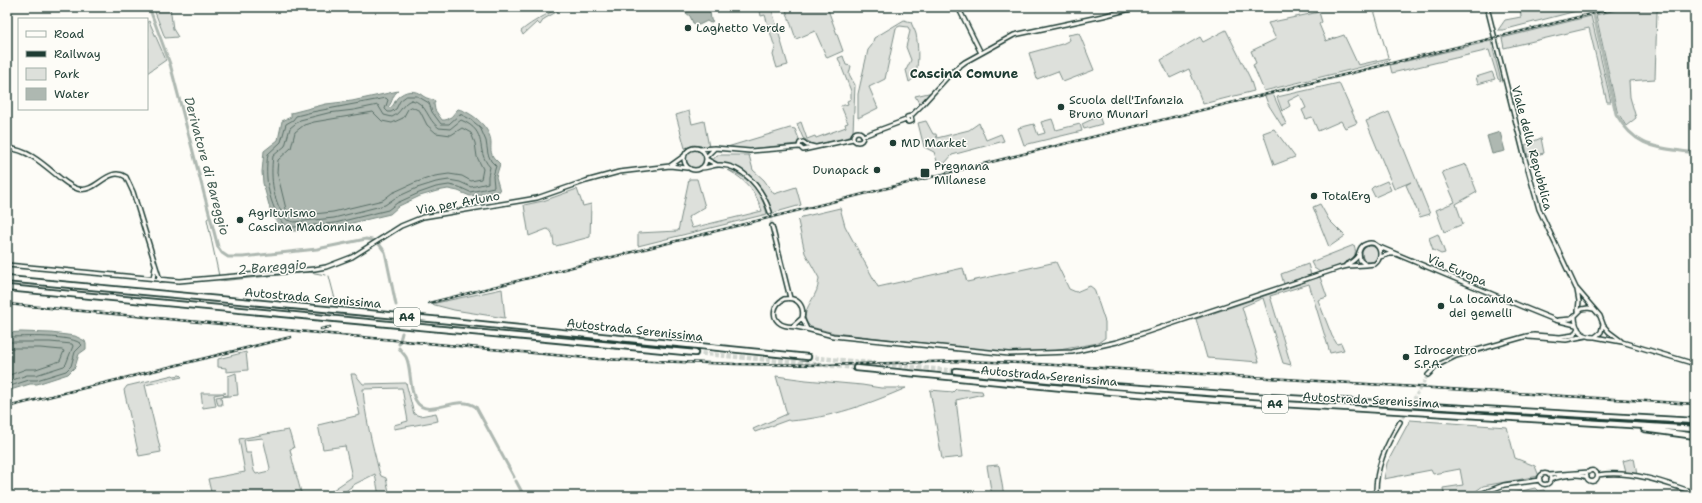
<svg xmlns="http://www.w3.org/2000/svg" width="1702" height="503" font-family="'Shantell Sans',sans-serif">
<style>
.green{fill:#dde0db;stroke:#7e8e88;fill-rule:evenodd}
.water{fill:#aeb8b1;stroke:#75877f}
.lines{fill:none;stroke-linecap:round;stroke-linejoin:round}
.shore{stroke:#586e66;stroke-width:1}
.stream{stroke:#75877f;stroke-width:1}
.canal{stroke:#aeb8b1;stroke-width:3}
.tertiary-tunnel{stroke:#d1d6d0;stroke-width:3;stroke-dasharray:3 1.5;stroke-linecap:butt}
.motorway-tunnel{stroke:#d1d6d0;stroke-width:4.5;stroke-dasharray:4.5 2;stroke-linecap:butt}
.tertiary-casing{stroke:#1f3d34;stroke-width:6}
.motorway-casing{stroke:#1f3d34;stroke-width:8}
.tertiary{stroke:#fdfcf7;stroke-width:3}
.motorway{stroke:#fdfcf7;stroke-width:4.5}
.rail-casing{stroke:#1f3d34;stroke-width:2.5}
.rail{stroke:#fdfcf7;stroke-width:1;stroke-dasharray:3;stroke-linecap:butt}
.poi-dot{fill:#1f3d34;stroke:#fdfcf7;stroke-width:1.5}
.labels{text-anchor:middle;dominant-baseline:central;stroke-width:3;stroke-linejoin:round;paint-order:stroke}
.shield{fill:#fdfcf7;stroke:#62766e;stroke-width:1}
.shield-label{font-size:11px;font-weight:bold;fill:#1f3d34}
.poi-label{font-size:12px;fill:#1f3d34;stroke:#fdfcf7;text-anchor:start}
.street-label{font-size:12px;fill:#1f3d34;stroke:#fdfcf7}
.neighbourhood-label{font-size:13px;font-weight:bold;fill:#1f3d34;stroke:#fdfcf7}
.water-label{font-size:13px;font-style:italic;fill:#435c53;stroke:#fdfcf7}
</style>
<rect width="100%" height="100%" fill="#fdfcf7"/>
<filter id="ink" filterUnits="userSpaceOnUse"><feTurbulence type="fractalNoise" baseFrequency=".025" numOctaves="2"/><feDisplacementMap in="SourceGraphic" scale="8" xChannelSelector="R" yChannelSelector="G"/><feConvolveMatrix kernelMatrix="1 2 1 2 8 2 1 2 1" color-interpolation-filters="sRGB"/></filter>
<g filter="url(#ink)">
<path class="green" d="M153 7H170L173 29 178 37 165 38Z
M560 7H565L544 19 540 25 537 22 523 35 521 31C534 20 545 16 560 7Z
M759 7H771L788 65 777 68 773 55 775 48 765 15 761 16Z
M785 7H827L843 51 827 58 815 31 796 39Z
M1520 7H1588V8L1503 30H1498L1505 20 1521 17Z
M1628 7H1673L1657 11 1655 79 1629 81 1630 97 1636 118 1626 126 1617 111 1596 15Z
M1690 7H1695V19L1690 20Z
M1319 12 1322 22 1319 24 1326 41 1344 35 1358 65 1389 58 1390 60 1264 91 1253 65 1256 63 1251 51 1276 39 1268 23Z
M1591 16 1611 102H1607L1589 28 1504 48 1502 38Z
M904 20 911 22C912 26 915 30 916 34 918 44 921 77 909 82L906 70 911 60 906 47 910 31 908 27 900 26 896 28 885 79 869 87 878 108 858 118V94L868 50 872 45 874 38Z
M149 21 166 60 147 73V22Z
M1226 30 1250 78 1254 91 1203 104 1189 69 1170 78 1161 60 1200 37 1203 42Z
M1079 33 1094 70 1063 82 1058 71 1037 79 1029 53 1062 44 1070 40 1068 35Z
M1491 41 1501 81 1498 79 1489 50 1392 73 1390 65Z
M1690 50H1695V74L1690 75Z
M843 56 846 65 851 66 849 74 855 85 853 132 849 137 843 139 814 145 803 138 797 124 801 122 807 139 815 136 816 138 846 127 845 124 848 123 841 106 848 104 847 101 851 99V91L838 58Z
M1492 72 1495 79 1478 84 1476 77Z
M1339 83 1357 123 1345 128 1341 121 1318 131 1312 117 1306 119 1302 110 1306 108 1300 95 1288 101 1290 106 1282 111 1277 97Z
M933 92 920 105 915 96Z
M1273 94 1286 124 1282 126 1268 104 1265 96Z
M689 111 692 124 704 121 709 147 694 145 685 148 676 115Z
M1389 112 1430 214 1420 217 1406 185 1411 182 1394 189 1366 121Z
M1099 116 1102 124 1084 129 1082 124Z
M1052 119 1056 130 1080 124 1082 131 1024 145 1018 128 1034 124 1038 135 1045 133 1041 122Z
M926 121 933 134H936L937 138 969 130 979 123 986 140 1001 134 1004 141 952 155 945 163 938 164 934 152 924 147 918 123Z
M790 128 795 129 799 139 797 144 749 149 724 148Z
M1274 129 1295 157 1274 165 1263 133Z
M1541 138 1544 153 1528 157 1525 145Z
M686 159a9 9 0 1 1 18 0a9 9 0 1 1-18 0Z
M717 155H749L753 170 764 180 774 194 796 187 801 205 773 213C765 191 754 173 730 165 724 163 718 164 712 161Z
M1466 164 1477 192 1456 204 1463 224 1444 232 1436 210 1455 202 1442 172Z
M728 170C750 178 761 191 767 214L638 246V233L678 231 689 179H697L705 207 688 217 692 228 762 211C756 192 746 180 728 170Z
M1387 181 1391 190 1375 197 1371 189 1373 187Z
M577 189 583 206 591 204 590 237 556 246 554 245C553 239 554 231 547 229L529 236 524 205 543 201Z
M1320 204 1329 220 1345 236 1329 247 1313 207Z
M840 208 845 226 878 287 963 268 967 282 1056 262 1069 289 1076 292 1090 286 1094 289 1105 322V338L1098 343 1048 352H1002L834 333 811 327C798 317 811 303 815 294 818 289 818 284 819 278L805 253 798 221 802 217Z
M1438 234 1445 253 1441 254 1433 250 1429 238Z
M1354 245C1362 264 1333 268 1320 272L1314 268 1311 262Z
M1362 254a8 8 0 1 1 16 0a8 8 0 1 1-16 0Z
M1308 264 1311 275 1284 284 1281 274Z
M1320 277 1327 297 1318 300 1332 336 1337 344 1341 343 1344 350 1330 353 1309 284 1270 296 1291 365 1283 363 1263 298 1242 307 1259 362 1207 358 1196 319Z
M502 289 505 318 454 310 431 304Z
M246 352 248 370 226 372V368L218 367V359Z
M236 373 238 395 221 397 222 405H218L216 397 228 395V376Z
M351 374H355L363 384 406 383 414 414 420 416 436 413 438 421 394 429V425L408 421 402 388 363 389C365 417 372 443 379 471L381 476 386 478 390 496H379L375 474 355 484 339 496H324L352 477 345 446 323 449 318 425 360 415Z
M173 375 174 376 180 375 182 377 145 385 161 452 139 456 124 390 127 386Z
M776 376 806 380 862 385 881 388H906C869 404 831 418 790 421L788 420 755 432 753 429 787 414Z
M956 389 982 391 983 394 956 400 963 457 942 459 930 390 953 392Z
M201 393H226L214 395 216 406 203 408Z
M1410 420 1507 427 1515 458 1535 466 1539 476 1483 486 1469 496H1444L1443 488 1463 485 1460 469 1433 474 1431 470 1384 479 1387 463Z
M288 430 289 431 294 448 290 449C293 465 298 480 302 496H212L208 479 245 472 239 439ZM263 438 270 468 269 471 256 474 254 471 251 453H246L244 440Z
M1634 458 1637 475 1626 473 1623 461Z
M998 465 999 466 1004 496H992L987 466Z
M1535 488 1538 491 1544 490 1546 496H1513V493Z"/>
<path class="water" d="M684 7H713L715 9 713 12 710 11 711 20 713 21 710 23 707 21 699 25 693 23 690 16 686 13Z
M398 91C392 95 393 102 388 107L390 108C394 106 394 102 397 98 405 90 415 89 423 96 427 99 432 99 435 101L434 104 435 110 442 120C450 121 453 114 458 109 472 112 491 128 491 143 491 148 490 153 494 158 496 160 498 162 500 164L496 177 500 191 470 196 458 191 448 189 437 191 420 196 399 206 390 214 335 227 294 231 282 229 272 216 263 183 262 172 264 151 278 140 282 121 291 117V113L326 104 352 101Z
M1500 132 1505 151 1492 154 1487 136Z
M21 332 51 333 75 336 85 341 86 344V349L79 354 75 367 68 374 37 384H30L7 391V333Z"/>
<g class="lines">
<path class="shore" d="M407 96H417L429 103 432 112 441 124H449L460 114 470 119 480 127 486 141 488 154 491 161 496 166 493 176 494 187 470 192 459 187 449 185 436 187 419 193 397 203 388 210 335 223 294 227 284 225C269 205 264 178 268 154L281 142 286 124 293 120 296 116 312 112 386 98 388 100 385 109 388 112H391L396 109 400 101Z
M412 100C427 103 427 120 439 128L450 129 461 120C490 132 474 150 490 167L488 176V183L471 187 460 182 449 180 436 182 417 188 395 198 385 205 334 218 294 222 287 220C273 203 270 178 273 156L285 146 290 128 300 120 328 113 354 110 378 105 384 115 392 117C402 113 402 102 412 100Z
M412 107 420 111 427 125 436 133 451 135 462 128 471 133 475 143 477 157 483 169 481 179 471 181 462 176 449 174 435 176 414 183 392 193 383 200 333 212 295 216 290 215 286 209 277 172 278 160 291 148 295 132 304 125 314 122 373 112 382 121 392 123 403 118 408 109Z
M7 337C21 337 74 334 82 345L75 352 71 366 66 371 37 380H29L7 387
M7 342H50L72 344 73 346 66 364 64 366 36 375H27L7 382
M7 348H40L62 350 64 351 60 361 36 369H26L7 376"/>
<path class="stream" d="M1373 7 1388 57
M210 217 207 219 219 276
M329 276 335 299
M220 281 309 272 326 275"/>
<path class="canal" d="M149 7 170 64 218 247 222 253 228 257H243L317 249 366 239 372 240
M1592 7 1616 114C1637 150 1658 147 1695 153
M379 244 385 252 396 305
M399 344 402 333
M399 348C401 351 404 354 406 357 414 372 405 413 434 408 448 406 463 398 476 407L514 477
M516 481 524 496"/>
<path class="tertiary-tunnel" d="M770 212 772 226
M1400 422 1428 375"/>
<path class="motorway-tunnel" d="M695 353 856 368
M808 357 956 371"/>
<g class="tertiary-casing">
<path id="tertiary" d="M958 7 981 53
M1487 7 1525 159 1539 209 1576 288 1600 316 1603 324 1601 332 1595 337C1582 337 1575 329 1575 316L1582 309 1588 308 1593 309
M911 116 912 121 908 122 907 117 911 116 921 106 953 71 965 62 1014 35 1103 16 1138 7
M853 137a5 5 0 1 1 10 0a5 5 0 1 1-10 0Z
M863 136 906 120
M815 147 807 145 803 142 800 143 799 146 803 150 812 148 853 139
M7 148C29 150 43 164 60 178 65 182 71 187 78 189 96 194 108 165 126 177L133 192 160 280
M684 159a11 11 0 1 1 22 0a11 11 0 1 1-22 0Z
M699 149 715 148 750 151 799 147
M706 157 714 149
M706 159 717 165
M670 166 684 156
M701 168C706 168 711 166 717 165 743 163 763 190 770 212
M772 226 790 298
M1377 246 1523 307 1555 320 1576 325
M1380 257 1390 254H1395
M7 265 179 281 315 269 326 267 352 257 401 226 423 217 537 198 586 181 619 172 670 166 687 168
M1346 265C1350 263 1354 261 1357 257 1360 252 1359 246 1366 244 1379 239 1385 256 1375 264L1366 265 1360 260 1359 252
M153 279 155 267
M1577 290 1579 301 1578 311
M802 318 807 329
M1559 320 1571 319 1575 316
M1603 325 1609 332 1621 341
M793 326 802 318C805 306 797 296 784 299 774 304 770 317 781 324 786 327 791 326 796 327 809 329 821 333 833 336L1009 354 1072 352 1117 342 1339 268 1348 266 1366 265
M1528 337 1566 340 1586 336
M1595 337 1622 342 1695 364
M1428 375 1438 365 1456 356 1527 336 1534 335 1560 337 1574 335 1578 328
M1586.5 476a5.5 5.5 0 1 1 11 0a5.5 5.5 0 1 1-11 0Z
M1539.5 479a5.5 5.5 0 1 1 11 0a5.5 5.5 0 1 1-11 0Z
M1549 475 1589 472
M1598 475C1631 470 1664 482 1695 493
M1550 480C1559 476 1578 473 1587 477
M1376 496C1375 468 1386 445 1400 422
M1475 496 1504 485 1540 480"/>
</g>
<g class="motorway-casing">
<path id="motorway" d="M7 279 441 320 808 357
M7 288 695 353
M856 368 1062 388 1215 400 1695 429
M956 371 1113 386 1252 396 1695 421
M1644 429 1695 436"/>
</g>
<use href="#tertiary" class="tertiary"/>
<use href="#motorway" class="motorway"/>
<g class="rail-casing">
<path id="rail" d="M429 303 987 163 1619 7
M7 304 598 359 735 364 824 365 963 361 1021 363 1695 404
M321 329 330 327
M7 407 291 337"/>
</g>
<use href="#rail" class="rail"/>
</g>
</g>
<g class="poi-dot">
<circle cx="688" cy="28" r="4"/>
<circle cx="1061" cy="107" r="4"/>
<circle cx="893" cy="143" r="4"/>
<circle cx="877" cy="170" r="4"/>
<rect x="920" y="168" width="10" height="10" rx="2"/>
<circle cx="1314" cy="196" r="4"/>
<circle cx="240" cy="220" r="4"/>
<circle cx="1441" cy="306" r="4"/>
<circle cx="1406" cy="357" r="4"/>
</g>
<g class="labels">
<g class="shield">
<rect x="394" y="308" width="26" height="18" rx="3"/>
<rect x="1262" y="395" width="26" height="18" rx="3"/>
</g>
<g class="shield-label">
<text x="407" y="317">A4</text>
<text x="1275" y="404">A4</text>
</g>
<g class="poi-label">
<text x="696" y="28">Laghetto Verde</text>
<text x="1069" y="100">Scuola dell'Infanzia<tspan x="1069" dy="14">Bruno Munari</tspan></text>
<text x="901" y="143">MD Market</text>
<text x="934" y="166">Pregnana<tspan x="934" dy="14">Milanese</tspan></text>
<text x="869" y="170" text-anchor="end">Dunapack</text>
<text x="1322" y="196">TotalErg</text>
<text x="248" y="213">Agriturismo<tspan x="248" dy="14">Cascina Madonnina</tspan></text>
<text x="1449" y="299">La locanda<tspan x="1449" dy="14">dei gemelli</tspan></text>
<text x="1414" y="350">Idrocentro<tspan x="1414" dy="14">S.P.A.</tspan></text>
</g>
<g class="street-label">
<text transform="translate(1532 148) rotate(75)">Viale della Repubblica</text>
<text transform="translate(458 203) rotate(-10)">Via per Arluno</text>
<text transform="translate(1457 270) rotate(23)">Via Europa</text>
<text transform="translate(313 298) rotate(5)">Autostrada Serenissima</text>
<text transform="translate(635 330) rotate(6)">Autostrada Serenissima</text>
<text transform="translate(1049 376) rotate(5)">Autostrada Serenissima</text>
<text transform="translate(1371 400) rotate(3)">Autostrada Serenissima</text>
</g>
<g class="neighbourhood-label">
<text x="964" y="73">Cascina Comune</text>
</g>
<g class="water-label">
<text transform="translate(207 166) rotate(75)">Derivatore di Bareggio</text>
<text transform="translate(272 267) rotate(-5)">2 Bareggio</text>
</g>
</g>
<rect width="1702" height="503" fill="none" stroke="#fdfcf7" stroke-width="24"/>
<rect x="12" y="12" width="1678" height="479" fill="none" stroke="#1f3d34" stroke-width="1.5" filter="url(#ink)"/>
<rect x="18" y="18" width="130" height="92" fill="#fdfcf7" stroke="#a4b0a9"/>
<rect x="26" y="31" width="20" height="6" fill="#fdfcf7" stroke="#a4b0a9"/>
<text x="54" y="38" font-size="12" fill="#1f3d34">Road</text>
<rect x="26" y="51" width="20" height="6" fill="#1f3d34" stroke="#a4b0a9"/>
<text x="54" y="58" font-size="12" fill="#1f3d34">Railway</text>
<rect x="26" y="68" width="20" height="12" fill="#dde0db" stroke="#a4b0a9"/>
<text x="54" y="78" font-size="12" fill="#1f3d34">Park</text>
<rect x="26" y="88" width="20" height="12" fill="#aeb8b1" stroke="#a4b0a9"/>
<text x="54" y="98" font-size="12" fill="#1f3d34">Water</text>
</svg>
